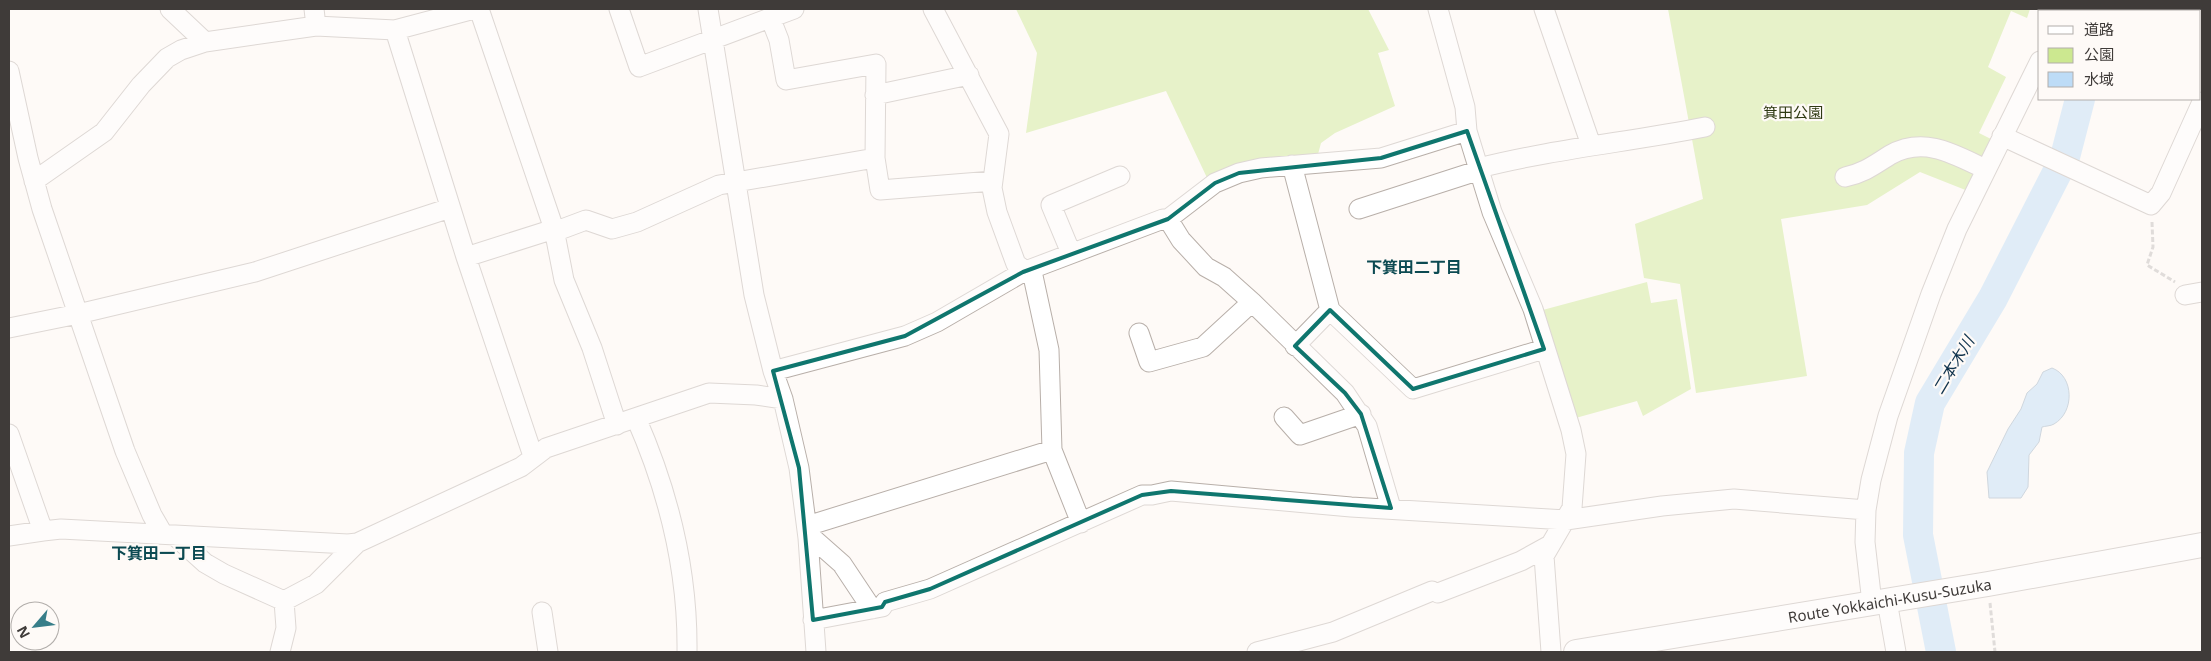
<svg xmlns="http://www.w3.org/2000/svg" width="2211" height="661" font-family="'Noto Sans','Noto Sans JP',sans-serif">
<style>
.green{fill:#cce890}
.water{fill:#bddcf7;stroke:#97acbe}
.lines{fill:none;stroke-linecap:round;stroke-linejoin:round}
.river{stroke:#bddcf7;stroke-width:30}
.minor-casing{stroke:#b8afa9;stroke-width:21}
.major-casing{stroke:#b8afa9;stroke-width:26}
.path{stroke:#bdb9b6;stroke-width:3;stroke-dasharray:5 2.5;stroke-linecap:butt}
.minor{stroke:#fff;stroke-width:19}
.major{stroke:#fff;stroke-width:24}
.marked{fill:none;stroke:#0f766e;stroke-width:4;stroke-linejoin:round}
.labels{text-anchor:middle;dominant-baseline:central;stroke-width:4.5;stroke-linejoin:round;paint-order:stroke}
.park-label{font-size:15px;fill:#2f3a13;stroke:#fefaf7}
.street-label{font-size:15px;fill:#3f3b39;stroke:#fefaf7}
.neighbourhood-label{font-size:16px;font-weight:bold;fill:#0c4a52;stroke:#fefaf7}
.water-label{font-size:16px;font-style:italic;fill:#0f324c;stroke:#fefaf7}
</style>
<rect width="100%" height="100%" fill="#fefaf7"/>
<path class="green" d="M1016 9H1368L1389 50 1378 53 1395 106 1335 133 1321 143 1317 158 1209 182 1166 91 1026 133 1037 53Z
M1668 9H2030L2027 18 2011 11 1988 67 2006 77 1979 133 1993 140 1968 191 1920 172 1867 205 1781 219 1807 376 1696 393 1680 284 1644 278 1635 224 1703 199Z
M1647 282 1651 303 1677 299 1691 389 1643 416 1637 401 1572 419 1539 311Z"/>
<path class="water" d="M2052 368C2074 376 2075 412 2054 424 2051 426 2045 426 2042 427L2039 442 2029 455 2028 487 2021 498H1989L1987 472 2008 429 2021 409 2027 393 2037 384 2043 372Z"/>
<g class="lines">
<path class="river" d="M2103 11 2104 9
M1941 652 1918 535 1919 453 1930 403 1993 298 2065 157 2080 99"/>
<g class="minor-casing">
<path id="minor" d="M170 9 205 42
M314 9 316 26
M479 9 554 229 564 280 592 348 617 425
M619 9 639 67 794 9
M708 9 754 295 773 371 783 399 799 468 808 538 816 652
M933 9 999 134 992 188 997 212 1016 264 1033 276 1049 350 1052 450 1081 523
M1438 9 1465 107 1467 131 1492 212 1533 309 1571 430 1576 454 1572 508 1544 556 1551 652
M1544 9 1591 145
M2059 11V9
M770 17 779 40 786 80 876 64 875 158 880 190 993 181
M395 30 466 257 533 456
M9 71 28 158 42 209 125 451 152 515 163 534
M875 95 969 75
M2002 136 2151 205 2161 193 2202 102
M1292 165 1330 310
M1479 168C1554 149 1630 142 1705 127
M1845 177C1864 173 1874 165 1890 155 1924 136 1954 154 1985 169
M34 181 104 132 141 85 167 58 181 50 205 42 316 26 395 30 474 9
M1359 209 1480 170
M1168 219 1181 240 1206 267 1224 277 1252 302 1345 393 1367 426 1391 508
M554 232 586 220 612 229 637 222 719 185 875 158
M1071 253 1051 205 1120 176
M466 257 554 229
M2185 295 2202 292
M9 328 78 314 255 272 450 208
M1139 333 1149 362 1203 347 1252 302
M1295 346 1330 310 1413 389 1544 349
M773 371 905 336 937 322 1023 272 1163 219H1168L1215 183 1239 173 1261 168 1381 158 1467 131
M1284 417 1300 435 1361 414
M636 418C669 493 688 571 687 652
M9 434 43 531 9 536
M807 526 1052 450
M43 531 61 529 348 544 357 543
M808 534 842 564 872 609
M174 535 205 563 224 574 284 601
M1438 593 1521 561 1550 545
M284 601 316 584 357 543 521 467 546 448 709 393 756 395 783 399
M1887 601 1896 652
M1872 603 1865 542 1866 510 1871 480 1888 416 1931 294 1957 229 2040 61
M542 612 548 652
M813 620 882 607 885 602 930 589 1142 495H1152L1171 491 1351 507 1566 520 1662 506 1734 499 1866 510
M280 652 286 628 284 601
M1257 652 1333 632 1432 591"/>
</g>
<g class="major-casing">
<g id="major">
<path id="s1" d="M1576 652 1988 584 2202 545"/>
</g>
</g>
<path class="path" d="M2152 222 2153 247 2147 265 2175 282
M1990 603 1995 652"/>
<use href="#minor" class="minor"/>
<use href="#major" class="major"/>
</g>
<path d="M0 0H2211V661H0ZM1467 131 1544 349 1413 389 1330 310 1295 346 1345 393 1361 414 1391 508 1171 491 1142 495 930 589 885 602 882 607 813 620 799 468 773 371 905 336 1023 272 1168 219 1215 183 1239 173 1381 158Z" fill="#fefaf7" fill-opacity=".55" fill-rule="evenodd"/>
<path class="marked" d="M1467 131 1544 349 1413 389 1330 310 1295 346 1345 393 1361 414 1391 508 1171 491 1142 495 930 589 885 602 882 607 813 620 799 468 773 371 905 336 1023 272 1168 219 1215 183 1239 173 1381 158Z"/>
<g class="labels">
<g class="park-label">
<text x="1793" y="112">箕田公園</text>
</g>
<g class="street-label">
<text stroke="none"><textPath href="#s1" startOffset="318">Route Yokkaichi-Kusu-Suzuka</textPath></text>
</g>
<g class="neighbourhood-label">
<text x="1414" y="267">下箕田二丁目</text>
<text x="159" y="553">下箕田一丁目</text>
</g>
<g class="water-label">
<text transform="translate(1953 365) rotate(-59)">二本木川</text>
</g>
</g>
<rect width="2211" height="661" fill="none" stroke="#3f3b39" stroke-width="20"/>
<rect x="2038" y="10" width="162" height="90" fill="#fefaf7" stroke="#b2aeab"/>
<rect x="2048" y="26" width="25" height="8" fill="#ffffff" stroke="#b2aeab"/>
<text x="2084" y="35" font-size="15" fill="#3f3b39">道路</text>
<rect x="2048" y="48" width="25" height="15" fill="#cce890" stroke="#b2aeab"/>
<text x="2084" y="60" font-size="15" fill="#3f3b39">公園</text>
<rect x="2048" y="72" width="25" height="15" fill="#bddcf7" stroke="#b2aeab"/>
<text x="2084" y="85" font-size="15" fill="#3f3b39">水域</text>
<g transform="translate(35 626) rotate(242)"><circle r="24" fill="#fefaf7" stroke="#b2aeab"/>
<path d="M0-4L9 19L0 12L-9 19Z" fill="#377e89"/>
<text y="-8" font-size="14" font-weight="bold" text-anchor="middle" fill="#3f3b39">N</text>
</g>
</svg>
